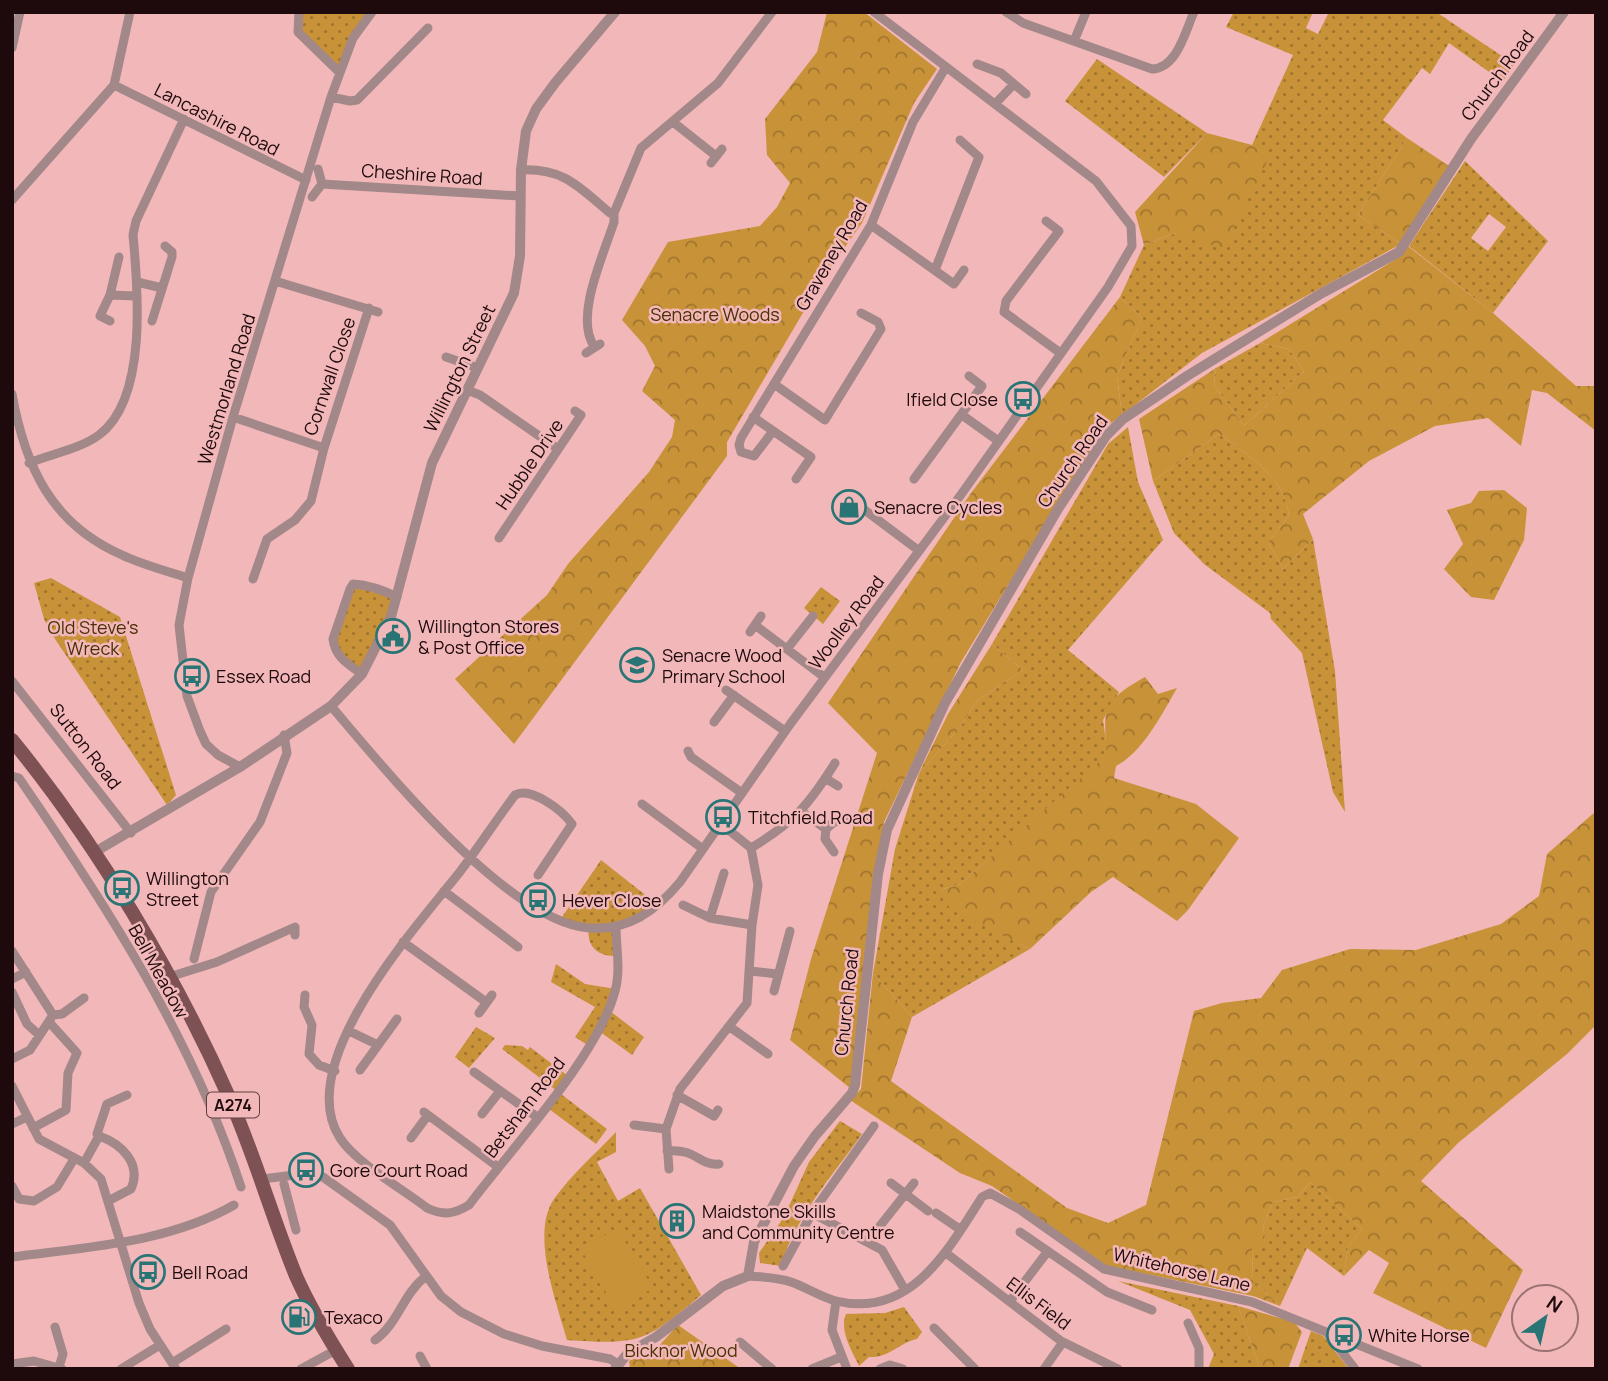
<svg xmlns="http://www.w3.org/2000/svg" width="1608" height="1381" font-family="Manrope,sans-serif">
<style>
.green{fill:url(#green-dots);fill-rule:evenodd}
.forest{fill:url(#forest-crowns)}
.pitch{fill:#c89238}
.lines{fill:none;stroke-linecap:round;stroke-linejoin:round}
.minor{stroke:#a28889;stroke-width:9}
.tertiary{stroke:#a28889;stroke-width:10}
.primary{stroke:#7e5254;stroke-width:14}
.labels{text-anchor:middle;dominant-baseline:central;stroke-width:5;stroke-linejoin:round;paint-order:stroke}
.shield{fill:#f2b7b9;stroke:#5e3e40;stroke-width:2}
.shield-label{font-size:16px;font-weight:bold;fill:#1e0a0c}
.street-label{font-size:18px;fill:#1e0a0c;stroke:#f2b7b9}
.park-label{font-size:18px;fill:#493105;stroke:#f2b7b9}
.poi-label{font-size:18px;fill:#1e0a0c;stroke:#f2b7b9;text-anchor:start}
</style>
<defs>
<pattern id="green-dots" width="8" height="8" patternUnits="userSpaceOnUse" patternTransform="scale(1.75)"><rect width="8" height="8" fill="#c89238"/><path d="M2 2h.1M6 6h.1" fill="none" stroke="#a2752e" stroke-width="1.8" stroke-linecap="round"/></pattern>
<pattern id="forest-crowns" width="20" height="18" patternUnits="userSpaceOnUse" patternTransform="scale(1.75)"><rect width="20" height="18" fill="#c89238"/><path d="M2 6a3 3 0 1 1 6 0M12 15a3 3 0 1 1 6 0" fill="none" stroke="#a2752e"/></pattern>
</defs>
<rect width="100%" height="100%" fill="#f2b7b9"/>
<path class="green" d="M299 12H372L339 72 298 32Z
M1234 12H1313L1306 28 1318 34 1328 14 1325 12H1436L1514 64 1503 82 1449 43 1430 74 1422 68 1383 120 1407 138 1358 215 1401 244 1202 353 1122 415 1117 376 1142 318 1120 297 1144 245 1176 233 1270 157 1252 145 1293 55 1226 27Z
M1097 59 1207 133 1164 177 1065 101Z
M1465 161 1548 241 1493 313 1409 246ZM1489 214 1506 227 1488 251 1471 238Z
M1260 343 1289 349 1304 371 1244 426 1214 385 1216 368Z
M1128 427 1138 482 1163 540 1068 650 1119 692 1103 720 1108 755 960 884 940 890 992 929 1030 949 912 1017 873 973 895 849 919 773 960 727 977 701 1023 670 992 644 1108 444Z
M1219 434C1249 456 1285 477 1289 516L1268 542 1283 569 1313 539 1335 671 1345 812 1333 792 1302 653 1271 619 1270 613 1204 564 1174 533 1153 481Z
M51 578 120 617 176 795 167 805 53 636 44 619 34 583Z
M353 584 397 597 362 674 334 647Z
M821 587 840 601 823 624 804 608Z
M601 860 658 905 616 927V956C598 957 586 946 589 928L560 920Z
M556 964 585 984 616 989 610 1011 644 1037 632 1055 599 1031 589 1046 575 1037 595 1007 551 982Z
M476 1027 495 1038 469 1068 455 1057Z
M505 1045 522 1046 528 1050 530 1047 568 1076 557 1091 607 1129 596 1144 545 1106 557 1091 502 1049Z
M840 1121 862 1134C833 1175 795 1217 781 1266L760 1263 759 1253 784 1217 809 1162Z
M616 1132V1152L597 1162 618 1201 640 1188 701 1295C645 1342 641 1345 567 1340 557 1304 530 1234 554 1199 571 1175 595 1154 616 1132Z
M1310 1182 1362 1229 1348 1247 1344 1276 1307 1248 1280 1306 1253 1281 1252 1248 1265 1238 1263 1227 1273 1202 1298 1197Z
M1118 1281 1238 1306 1260 1369H1208L1214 1354 1190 1310Z
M904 1307 922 1332 917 1339C898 1343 890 1358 869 1357L859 1366C852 1351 839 1331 846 1314L885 1313Z
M1311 1331 1323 1336 1349 1369H1298Z"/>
<path class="forest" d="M827 12H864L937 69 914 103 862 223 824 277 727 442V456L514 744 455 679 547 595 568 564 649 472 672 437 675 420 642 391 655 366 645 346 622 320 668 242 760 226 777 207 790 183 767 155 765 119 817 52Z
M1207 133 1252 145 1270 156 1223 249 1176 233 1144 245 1135 212Z
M1407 138 1449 166 1401 244 1358 215Z
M1408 246 1493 313 1576 386H1596V431L1547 393 1532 390 1521 446 1488 418 1435 426 1369 461 1303 514 1313 539 1283 569 1268 542 1289 516C1285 477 1249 456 1219 434L1153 481 1139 419 1216 368 1214 385 1244 426 1304 371 1289 349 1260 343 1396 259Z
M1120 297 1142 318 1117 376 1122 415 1104 428 961 662 884 822 850 1088 790 1040 811 959 877 753 828 703 971 493Z
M1504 490 1527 508 1524 540 1494 600 1471 597 1444 569 1463 544 1447 510 1471 503 1479 491Z
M992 644 1023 670 977 701 960 727 919 773 948 714Z
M1145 677 1158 694 1177 688C1162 714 1143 752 1116 766L1114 778 1196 804 1239 838 1188 910 1177 921 1113 877 1091 892 1030 949 950 909 940 890 960 884 1107 755C1103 709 1102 701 1145 677Z
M1596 811V1025L1567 1054 1458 1143 1421 1181 1523 1270 1486 1348 1373 1293 1389 1263 1369 1250 1344 1276 1348 1247 1362 1229 1310 1182 1298 1197 1273 1202 1263 1227 1265 1238 1252 1249 1253 1281 1280 1306 1253 1296 1107 1266 992 1186 960 1173 850 1100 861 1089 873 973 912 1017 891 1081 1067 1208 1108 1223 1146 1205 1194 1011 1222 1003 1261 998 1282 970 1350 949 1416 950 1501 924 1539 896 1547 854Z
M1238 1306 1294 1322 1302 1332 1288 1369H1260Z
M678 1325 741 1369H630L629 1361 656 1349Z"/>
<path class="pitch" d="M617 1228 653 1288 616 1310 581 1249Z"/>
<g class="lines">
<path class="minor" d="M299 12 298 32 339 72
M1006 12 1023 23 1152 69C1177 68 1185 32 1194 12
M1074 41 1086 12
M12 48 20 12
M977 64 1001 73 1026 94
M114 85 306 180
M331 97 350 101 357 100 428 28
M995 104 1014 84
M673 122 716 156
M711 163 722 149
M521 170C564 168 579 187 610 213H614
M322 184 520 196
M312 197 322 184 318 169
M12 200 114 85 130 12
M614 213 641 148 718 83 772 12
M1046 221 1059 231 1006 301 1004 312 1059 352
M871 225 954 284 964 270
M935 270 979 157 960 140
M275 281 378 312
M137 282 162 288
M110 295 136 296
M110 321 100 316 110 295 119 257
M152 321 172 257V252L165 246
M594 346C574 317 604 254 614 222V213
M586 353 600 344
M446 357 478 368
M774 384 825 420 881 329 878 322 861 313
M467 390 480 395 558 449
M12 394C25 466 51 524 122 555 143 565 167 571 188 578
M962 415 997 440
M233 417 324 448 369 308
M753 417 811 457 796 479
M773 431 754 456 741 452 739 445 741 438 871 225 913 122 946 67
M29 463C51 454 80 449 99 435 148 399 138 288 133 235L136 221 184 119
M914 479 982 386 969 376
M846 496 918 550
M499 538 581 415 575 411
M253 579 267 539 295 520 311 501 324 448
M755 625 824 677
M750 632 761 616
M787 649 813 616
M362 674C348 664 335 657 333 639L350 589 353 584C369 585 383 590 397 597
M12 681 131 833
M726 690 785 731
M331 706C384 768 507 921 589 928 628 931 656 911 680 882L791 723 960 496 1108 287 1132 246 1131 226 1096 181 874 12
M714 722 734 695
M688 751 691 757 742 793
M240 767 218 755 206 744 200 731 187 696 179 625 188 578 233 417 331 97 353 38 372 12
M12 776 19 778C107 906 192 1038 241 1187
M825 778 838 786
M642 804 703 849
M802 812 826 829
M751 848C794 822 808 806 835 763
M834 852 825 839 826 829 834 822 845 820
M538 875 572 824C563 811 531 786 515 795 496 820 479 847 459 873 416 927 292 1064 340 1138 356 1163 403 1189 427 1208 444 1216 454 1214 469 1205 511 1149 598 1056 615 991 621 971 616 947 616 927
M444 891 518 947
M683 905 710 918 752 925
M710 918 724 873
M403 942 486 1002
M12 951 53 1015 30 1050 12 1059
M194 959 211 892 260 822 287 753 284 735
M750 971 777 974
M169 977 217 962 295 927V935
M12 979 26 972
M774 991 790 931
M12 992 27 1024 38 1034
M305 995 304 1007 312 1025 309 1054 319 1065 335 1071
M479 1013 492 995
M53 1015 62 1014 84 998
M730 1027 768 1054
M349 1031 378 1045
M360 1070 397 1019
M474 1072 537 1117
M12 1086 39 1139 84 1163 101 1179 139 1303 150 1329 176 1369
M677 1095 714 1116 718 1110
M424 1112 498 1167
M482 1114 500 1091
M12 1124 27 1117
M634 1125 666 1129
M33 1128 66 1110 68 1073 77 1053 50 1023
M99 1136C122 1144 142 1164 131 1189L110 1200
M411 1138 428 1115
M667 1151C697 1148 699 1166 719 1164
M84 1163 99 1136 97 1134 107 1104 127 1095
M669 1169 666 1129 680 1089 747 1003 752 925 758 885 751 848 721 824
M262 1179 295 1175 323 1177 390 1225 441 1296 461 1312 504 1334 542 1346 610 1359 618 1364
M891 1183 928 1211
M284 1184 296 1230
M12 1186 19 1199 34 1201 57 1187 74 1159
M812 1213 882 1250 905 1290
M936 1213 961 1230
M1020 1232 1107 1292 1152 1310
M868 1241 914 1183
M946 1253 1061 1341 1118 1369
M12 1257C86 1247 168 1243 234 1205
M783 1266 812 1213 874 1126
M748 1276C762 1277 777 1277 791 1282 806 1287 820 1297 836 1301 911 1319 948 1250 982 1197L990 1193 1019 1209 1104 1269 1252 1302 1418 1369
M836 1301 832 1330 847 1369
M1010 1301 1048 1251
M1188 1323 1199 1348V1369
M55 1327 63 1354 59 1367
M934 1328 975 1369
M1328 1334 1355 1369
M375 1340C398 1324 403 1294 425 1277
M740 1342 772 1369
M420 1356 427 1369
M172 1363 226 1329
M12 1364 34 1361 62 1369
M121 1369 160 1345
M301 1369 336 1350
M812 1369 841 1357
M880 1369 890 1365 903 1369
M1044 1369 1063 1342"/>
<path class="tertiary" d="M93 853 240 767 331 706 362 674 391 617 432 463 514 293 520 256 521 170 526 131 536 109 555 83 615 12
M615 1369 628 1353 656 1337 723 1286 748 1276 754 1242 794 1166 815 1136 852 1093 855 1085 878 874 887 830 945 703 1058 509 1106 436 1123 419 1187 376 1322 293 1399 252 1471 139 1564 12"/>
<path class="primary" d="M12 740C97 844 175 975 229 1097 255 1156 272 1217 296 1276 310 1308 329 1339 348 1369"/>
</g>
<defs>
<g id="bus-ring" transform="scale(1.75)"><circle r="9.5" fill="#f2b7b9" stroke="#297475" stroke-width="1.5"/><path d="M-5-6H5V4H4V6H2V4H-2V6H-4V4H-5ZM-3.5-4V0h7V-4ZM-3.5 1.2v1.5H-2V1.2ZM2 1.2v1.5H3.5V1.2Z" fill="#297475"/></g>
<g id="shop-ring" transform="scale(1.75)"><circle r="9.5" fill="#f2b7b9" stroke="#297475" stroke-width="1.5"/><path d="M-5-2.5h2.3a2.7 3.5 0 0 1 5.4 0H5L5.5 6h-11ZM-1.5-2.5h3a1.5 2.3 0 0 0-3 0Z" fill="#297475"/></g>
<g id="civic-ring" transform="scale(1.75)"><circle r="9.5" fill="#f2b7b9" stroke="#297475" stroke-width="1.5"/><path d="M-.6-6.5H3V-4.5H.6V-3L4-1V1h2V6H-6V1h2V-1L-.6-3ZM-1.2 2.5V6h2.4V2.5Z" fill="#297475"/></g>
<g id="school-ring" transform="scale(1.75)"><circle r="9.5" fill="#f2b7b9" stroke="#297475" stroke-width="1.5"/><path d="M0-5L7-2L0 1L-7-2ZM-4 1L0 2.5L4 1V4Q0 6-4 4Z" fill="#297475"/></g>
<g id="building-ring" transform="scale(1.75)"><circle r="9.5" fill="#f2b7b9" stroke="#297475" stroke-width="1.5"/><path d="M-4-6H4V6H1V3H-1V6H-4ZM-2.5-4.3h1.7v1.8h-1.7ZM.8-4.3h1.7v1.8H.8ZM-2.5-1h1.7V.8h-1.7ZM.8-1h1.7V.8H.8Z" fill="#297475"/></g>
<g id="fuel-ring" transform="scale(1.75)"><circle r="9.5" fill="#f2b7b9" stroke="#297475" stroke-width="1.5"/><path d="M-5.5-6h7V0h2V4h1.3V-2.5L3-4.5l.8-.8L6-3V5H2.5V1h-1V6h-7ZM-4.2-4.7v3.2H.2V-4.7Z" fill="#297475"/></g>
</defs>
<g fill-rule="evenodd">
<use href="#bus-ring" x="1023" y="399"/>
<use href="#shop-ring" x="849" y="507"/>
<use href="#civic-ring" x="393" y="636"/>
<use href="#school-ring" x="637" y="665"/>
<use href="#bus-ring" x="192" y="676"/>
<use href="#bus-ring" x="723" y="817"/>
<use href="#bus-ring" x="122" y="888"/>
<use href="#bus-ring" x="538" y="900"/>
<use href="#bus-ring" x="306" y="1170"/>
<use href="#building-ring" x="677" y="1221"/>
<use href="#bus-ring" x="148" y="1272"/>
<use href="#fuel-ring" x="299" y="1317"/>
<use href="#bus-ring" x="1344" y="1335"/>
</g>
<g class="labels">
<rect class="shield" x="207" y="1092.5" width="52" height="25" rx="5"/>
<g class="shield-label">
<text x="233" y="1105">A274</text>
</g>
<g class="street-label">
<text transform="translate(1497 75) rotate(-53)">Church Road</text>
<text transform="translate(217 119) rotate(27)">Lancashire Road</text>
<text transform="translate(422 174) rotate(4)">Cheshire Road</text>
<text transform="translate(831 255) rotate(-60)">Graveney Road</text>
<text transform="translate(459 368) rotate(-64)">Willington Street</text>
<text transform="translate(329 376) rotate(-71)">Cornwall Close</text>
<text transform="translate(226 389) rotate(-73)">Westmorland Road</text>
<text transform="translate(1072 461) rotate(-55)">Church Road</text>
<text transform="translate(529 464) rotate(-56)">Hubble Drive</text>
<text transform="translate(846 622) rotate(-53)">Woolley Road</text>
<text transform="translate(86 746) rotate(52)">Sutton Road</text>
<text transform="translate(159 971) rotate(61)">Bell Meadow</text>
<text transform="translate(846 1002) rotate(-84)">Church Road</text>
<text transform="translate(524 1107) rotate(-53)">Betsham Road</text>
<text transform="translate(1182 1269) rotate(13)">Whitehorse Lane</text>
<text transform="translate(1039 1303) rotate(37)">Ellis Field</text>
</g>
<g class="park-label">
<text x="715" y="314">Senacre Woods</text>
<text x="93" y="627">Old Steve's<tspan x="93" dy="21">Wreck</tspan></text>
<text x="681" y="1350">Bicknor Wood</text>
</g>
<g class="poi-label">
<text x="998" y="399" text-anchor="end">Ifield Close</text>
<text x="874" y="507">Senacre Cycles</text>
<text x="418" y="626">Willington Stores<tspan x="418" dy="21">&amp; Post Office</tspan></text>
<text x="662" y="655">Senacre Wood<tspan x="662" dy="21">Primary School</tspan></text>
<text x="216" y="676">Essex Road</text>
<text x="748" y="817">Titchfield Road</text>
<text x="146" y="878">Willington<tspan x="146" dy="21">Street</tspan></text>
<text x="562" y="900">Hever Close</text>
<text x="330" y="1170">Gore Court Road</text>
<text x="702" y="1211">Maidstone Skills<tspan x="702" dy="21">and Community Centre</tspan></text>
<text x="172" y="1272">Bell Road</text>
<text x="324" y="1317">Texaco</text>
<text x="1368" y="1335">White Horse</text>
</g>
</g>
<rect width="1608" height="1381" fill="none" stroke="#1e0a0c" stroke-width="28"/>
<g transform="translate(1545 1318) rotate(34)"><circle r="33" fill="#f2b7b9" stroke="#9d7274" stroke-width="2"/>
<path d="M0-5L12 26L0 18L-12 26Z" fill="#297475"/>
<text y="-10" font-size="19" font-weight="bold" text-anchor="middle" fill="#1e0a0c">N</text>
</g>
</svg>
